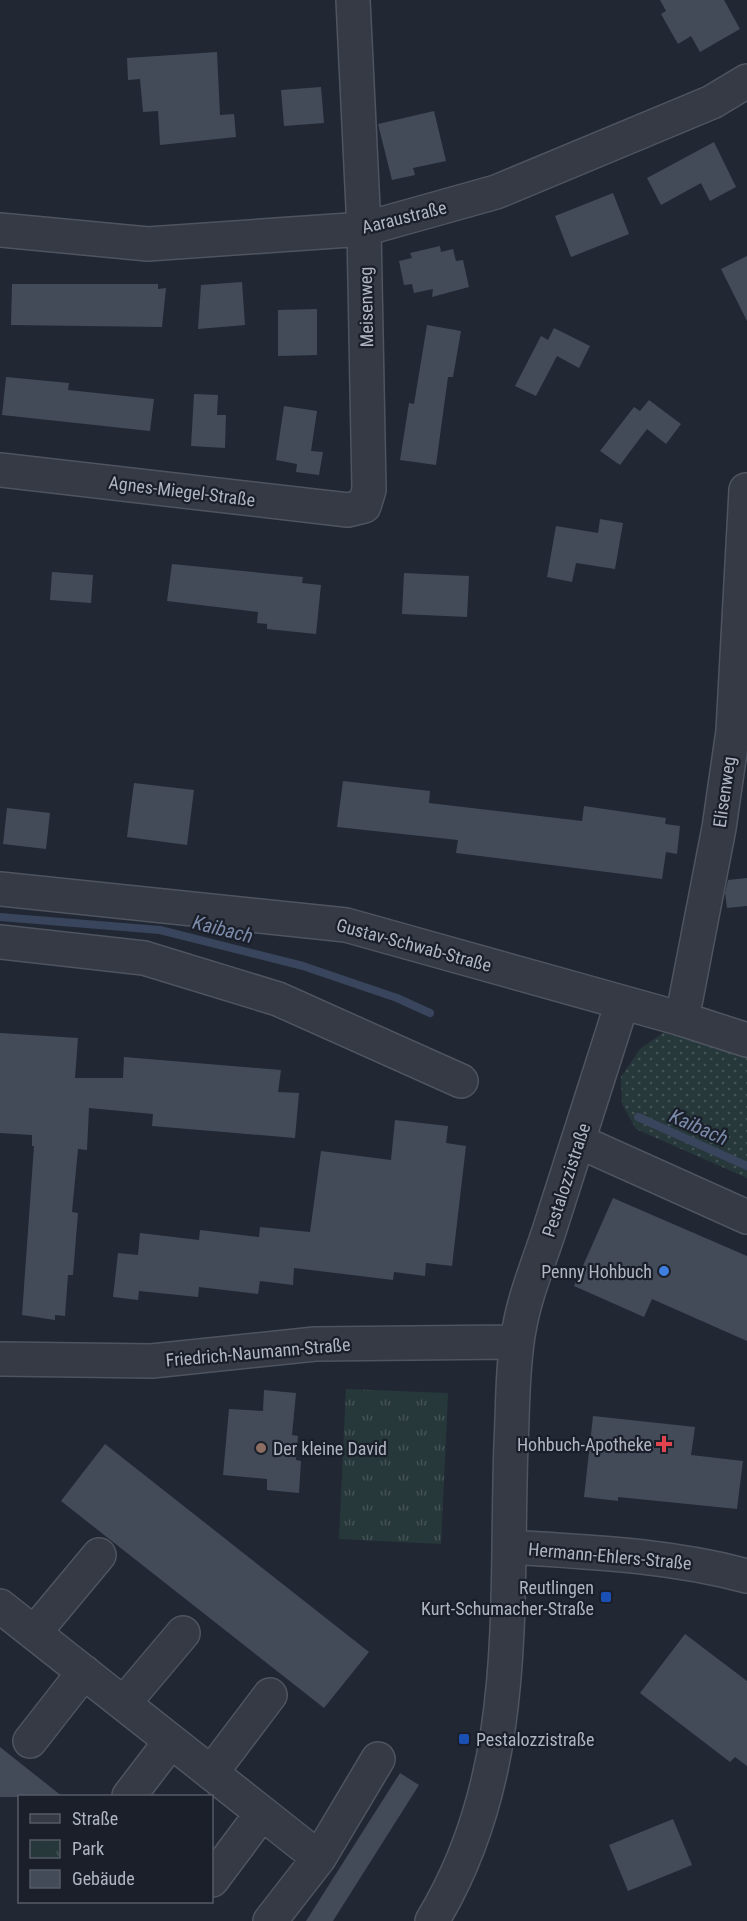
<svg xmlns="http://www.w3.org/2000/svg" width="747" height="1921" font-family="'Roboto Condensed',sans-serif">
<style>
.grass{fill:url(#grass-dots)}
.park{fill:url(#park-tufts)}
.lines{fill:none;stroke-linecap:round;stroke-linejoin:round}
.stream{stroke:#38455d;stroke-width:8}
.building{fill:#434b59}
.minor-casing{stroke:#4f5560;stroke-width:36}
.minor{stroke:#353a45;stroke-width:33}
.shop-dot{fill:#3f7fe0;stroke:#1a1f2a;stroke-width:2}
.health-dot{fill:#e0444e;stroke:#1a1f2a;stroke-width:2}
.education-dot{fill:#8d6e63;stroke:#1a1f2a;stroke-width:2}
.transit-dot{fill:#1a4fb4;stroke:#1a1f2a;stroke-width:2}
.labels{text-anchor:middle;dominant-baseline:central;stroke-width:4.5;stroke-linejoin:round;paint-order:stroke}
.street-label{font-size:18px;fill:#afb5c2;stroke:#1a1f2a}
.poi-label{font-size:18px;fill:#afb5c2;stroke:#1a1f2a;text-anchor:end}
.water-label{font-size:20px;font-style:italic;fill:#7a8aa8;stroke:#1a1f2a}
</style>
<defs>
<pattern id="grass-dots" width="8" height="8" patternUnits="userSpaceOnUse" patternTransform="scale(1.5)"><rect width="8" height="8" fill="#27383a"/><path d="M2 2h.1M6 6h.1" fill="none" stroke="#445355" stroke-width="1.8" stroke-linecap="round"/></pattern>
<pattern id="park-tufts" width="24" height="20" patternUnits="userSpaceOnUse" patternTransform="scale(1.5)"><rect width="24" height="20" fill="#27383a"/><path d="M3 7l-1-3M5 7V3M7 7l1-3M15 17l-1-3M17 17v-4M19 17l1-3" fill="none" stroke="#445355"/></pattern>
</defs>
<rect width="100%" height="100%" fill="#212834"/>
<path class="grass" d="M667 1030 747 1055V1178L636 1129 622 1104 621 1077 640 1049Z"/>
<path class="park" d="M346 1389 448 1393 441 1544 339 1539Z"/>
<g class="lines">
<path class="stream" d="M0 917 160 930 303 966 397 998 430 1013
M638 1117 747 1166"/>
</g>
<path class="building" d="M660 0H724L740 29 700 52 691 36 678 44 661 14 666 11Z
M217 52 220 115 234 114 236 137 160 145 158 111 143 112 140 79 128 80 127 58Z
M321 87 324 123 284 126 281 90Z
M434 111 446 161 413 168 415 175 392 180 378 124Z
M714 142 736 187 710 201 701 183 661 205 647 178Z
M613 193 629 234 571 257 555 216Z
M440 246 441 252 453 249 456 261 463 260 469 287 432 297 433 289 414 293 412 284 404 285 399 261 412 258 410 253Z
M747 256V321L721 269Z
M242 282 245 325 198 329 201 285Z
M12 284H158V289L166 288 162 327 11 325Z
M317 309V355L278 356V310Z
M427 325 461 331 453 377H448L436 465 400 460 409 403 414 404Z
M554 328 590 346 579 368 557 356 536 396 515 386 541 336 548 340Z
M6 377 69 383 68 390 154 399 150 431 2 415Z
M194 394 218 395 217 415H226L225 448 191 446Z
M649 400 681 424 666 444 647 429 620 465 600 451 634 407 640 411Z
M284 406 317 411 311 451 323 452 319 475 296 472 297 464 276 460Z
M600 519 623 523 615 569 576 563 572 582 547 577 556 526 598 533Z
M172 564 303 577 302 583 321 585 316 634 267 629V624L257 623 258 612 167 601Z
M52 572 93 575 91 603 50 600Z
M404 573 469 576 467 617 402 614Z
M343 781 430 791 429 803 582 821 584 806 666 818 665 824 680 826 677 854 666 852 662 879 456 853 458 840 337 827Z
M134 783 194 790 187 845 127 837Z
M7 808 50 813 46 849 3 844Z
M747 878V906L727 908 725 893 728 880Z
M0 1033 78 1038 75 1078H123L124 1057 281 1070 278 1092 299 1093 295 1138 152 1126 153 1114 89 1108 87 1150 78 1149 72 1212 78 1213 73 1275H68L65 1316 55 1315V1320L22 1315 34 1146H32V1135L0 1133Z
M395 1120 448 1126 446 1143 466 1146 452 1266 426 1263 425 1276 394 1272 393 1280 294 1268 293 1285 260 1281 258 1294 199 1287 198 1297 139 1291 138 1300 113 1297 118 1253 138 1255 140 1233 199 1240 200 1230 259 1237 260 1227 310 1232 321 1151 391 1160Z
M613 1198 747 1256V1341L652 1299 644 1317 574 1286Z
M264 1390 296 1393 292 1435 298 1436 296 1460 301 1461 299 1493 267 1490V1479L223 1475 229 1409 263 1411Z
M593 1416 695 1427 691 1455 743 1461 737 1509 618 1497V1501L584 1497Z
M105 1444 369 1652 324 1708 61 1501Z
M685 1634 747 1681V1766L735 1757 730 1762 640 1693Z
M0 1747 63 1797H0Z
M400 1773 419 1785 333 1921H306Z
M673 1819 692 1865 628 1891 609 1845Z"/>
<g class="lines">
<g class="minor-casing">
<path id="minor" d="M0 230 148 244 364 229 496 192 712 102 747 81
M0 470 348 510 364 506 369 490 364 229 353 0
M0 889 346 925 682 1019 747 1040
M0 942 144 958 278 999 461 1081
M682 1019 719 828 733 731 746 490
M578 1141 747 1217
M0 1359 152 1361 315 1344 517 1342
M509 1547C589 1552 669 1555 747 1576
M0 1606 319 1858
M34 1633 99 1555
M124 1703 183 1633
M30 1741 84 1672
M211 1773 270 1695
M129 1796 171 1741
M212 1880 262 1813
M270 1921 319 1858 378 1759
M432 1921C522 1773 505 1609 511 1444 513 1407 512 1367 519 1330 525 1294 540 1260 551 1225 575 1151 598 1077 622 1003"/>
</g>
<use href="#minor" class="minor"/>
</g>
<circle class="shop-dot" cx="664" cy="1271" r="6"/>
<path class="health-dot" d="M661 1435h6v6h6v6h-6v6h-6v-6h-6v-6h6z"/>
<circle class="education-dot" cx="261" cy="1448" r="6"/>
<g class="transit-dot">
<rect x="600" y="1591" width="12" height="12" rx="3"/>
<rect x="458" y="1733" width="12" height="12" rx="3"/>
</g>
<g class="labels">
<g class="street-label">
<text transform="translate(404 217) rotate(-14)">Aaraustraße</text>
<text transform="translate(366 307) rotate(-91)">Meisenweg</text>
<text transform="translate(182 491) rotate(7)">Agnes-Miegel-Straße</text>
<text transform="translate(724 792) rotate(-82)">Elisenweg</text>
<text transform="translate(414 945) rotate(15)">Gustav-Schwab-Straße</text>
<text transform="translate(566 1180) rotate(-72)">Pestalozzistraße</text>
<text transform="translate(258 1352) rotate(-5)">Friedrich-Naumann-Straße</text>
<text transform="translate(610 1556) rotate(5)">Hermann-Ehlers-Straße</text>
</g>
<g class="poi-label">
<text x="652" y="1271">Penny Hohbuch</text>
<text x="652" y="1444">Hohbuch-Apotheke</text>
<text x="273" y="1448" text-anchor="start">Der kleine David</text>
<text x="594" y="1587">Reutlingen<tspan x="594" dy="21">Kurt-Schumacher-Straße</tspan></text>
<text x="476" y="1739" text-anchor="start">Pestalozzistraße</text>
</g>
<g class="water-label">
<text transform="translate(223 929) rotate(14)">Kaibach</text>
<text transform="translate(699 1127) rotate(24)">Kaibach</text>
</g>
</g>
<rect x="18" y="1795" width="195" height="108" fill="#1a1f2a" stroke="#565b67" stroke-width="1.5"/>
<rect x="30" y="1814" width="30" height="9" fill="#353a45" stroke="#565b67" stroke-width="1.5"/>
<text x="72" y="1825" font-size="18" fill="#afb5c2">Straße</text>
<rect x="30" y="1840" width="30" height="18" fill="url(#park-tufts)" stroke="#565b67" stroke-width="1.5"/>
<text x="72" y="1855" font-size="18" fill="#afb5c2">Park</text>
<rect x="30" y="1870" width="30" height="18" fill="#434b59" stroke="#565b67" stroke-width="1.5"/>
<text x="72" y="1885" font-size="18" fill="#afb5c2">Gebäude</text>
</svg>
